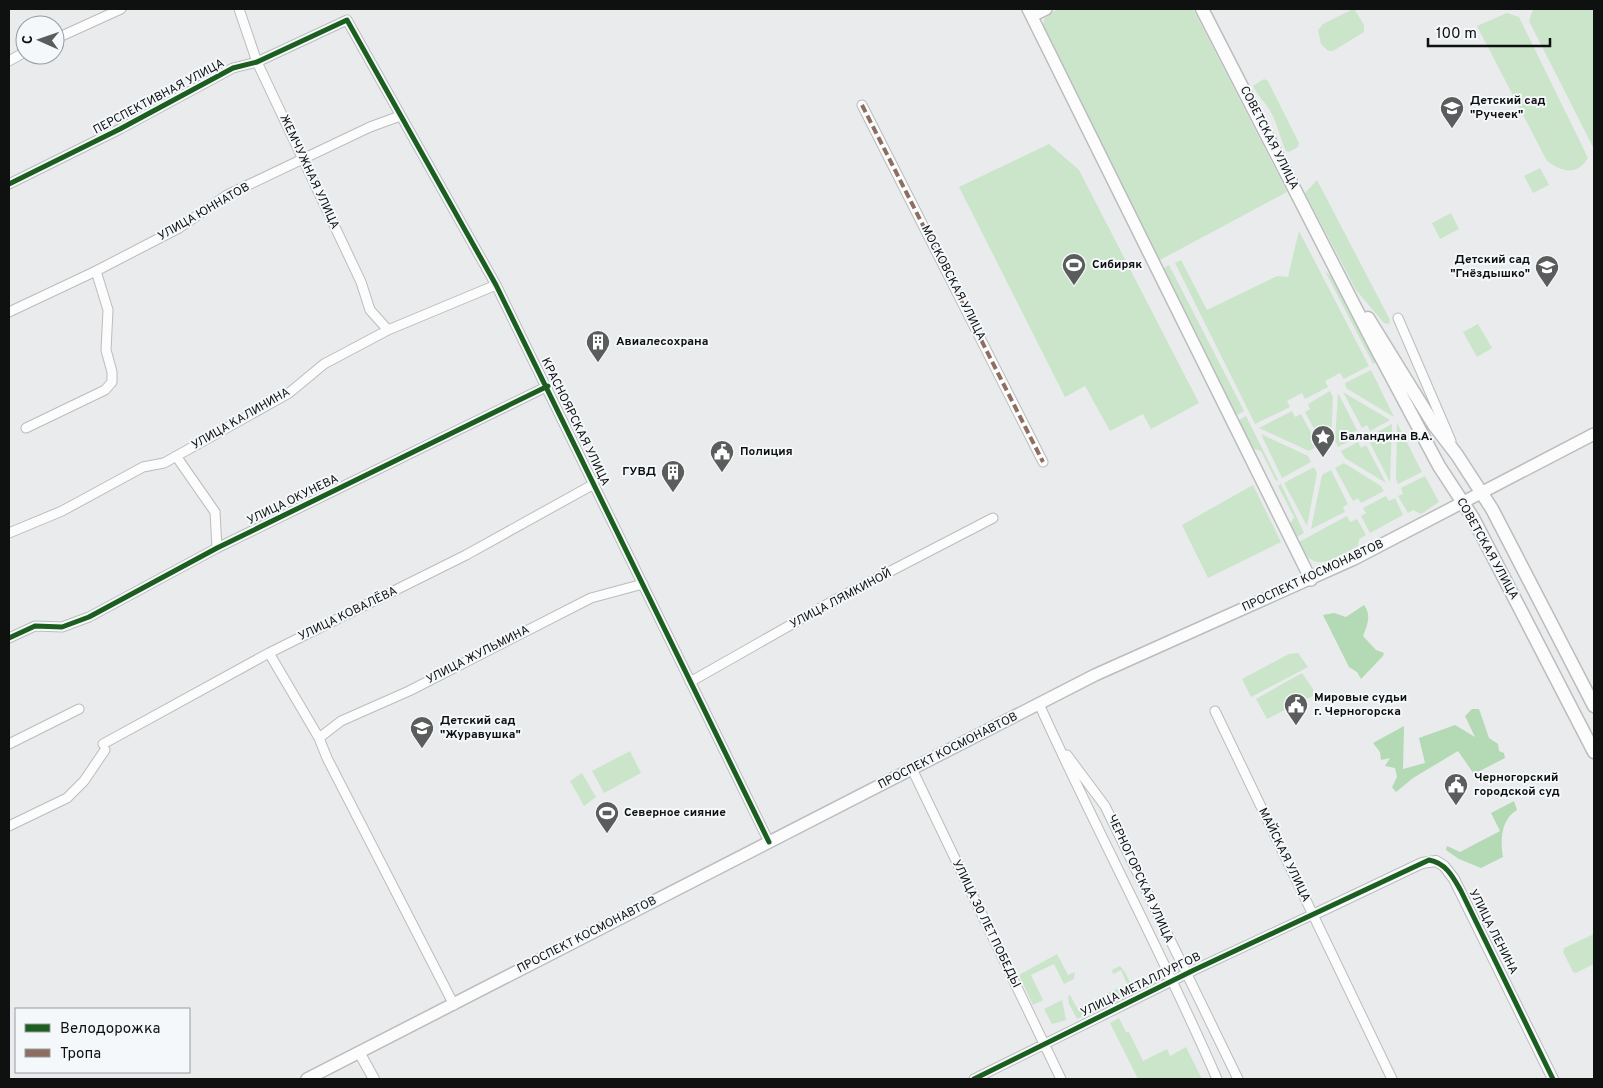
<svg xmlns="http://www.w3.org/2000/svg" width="1603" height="1088" font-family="Overpass,sans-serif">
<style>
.green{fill:#cae5ca}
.forest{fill:#b3dab4}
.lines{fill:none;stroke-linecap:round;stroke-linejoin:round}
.minor-casing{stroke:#bbbcbd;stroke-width:11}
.tertiary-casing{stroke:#bbbcbd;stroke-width:12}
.secondary-casing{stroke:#bbbcbd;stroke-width:14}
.primary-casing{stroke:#bbbcbd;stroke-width:15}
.minor{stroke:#fcfcfc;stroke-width:9}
.tertiary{stroke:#fcfcfc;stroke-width:10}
.secondary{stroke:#fcfcfc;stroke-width:11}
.primary{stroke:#fcfcfc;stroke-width:12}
.quiet{stroke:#8d6e63;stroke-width:4;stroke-dasharray:8 4;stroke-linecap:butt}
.cycleway-casing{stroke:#f5f8fb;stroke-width:8}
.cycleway{stroke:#1b5e20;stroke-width:5}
.labels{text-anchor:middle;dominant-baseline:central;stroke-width:4;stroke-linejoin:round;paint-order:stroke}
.street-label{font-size:12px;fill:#0f1010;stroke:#f5f8fb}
.poi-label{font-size:12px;font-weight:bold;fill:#0f1010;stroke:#f5f8fb;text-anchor:start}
</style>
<rect width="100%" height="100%" fill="#e9ebec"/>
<path class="green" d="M1057 9H1193L1287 192 1158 261 1043 29 1044 19Z
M1533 9H1594V149L1529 21Z
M1351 10H1355L1364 25V32L1333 51H1328L1321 44 1318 30 1323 24Z
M1507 13 1519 17 1588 158C1577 176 1562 172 1547 161L1477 26Z
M1264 79 1268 81 1299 143 1298 147 1289 152 1286 151C1279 136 1277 119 1267 106 1262 99 1257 94 1253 86Z
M1049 144 1079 170 1199 403 1151 429 1143 414 1110 431 1085 386 1065 397 959 187Z
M1540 168 1549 185 1533 193 1524 176Z
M1317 180 1390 320 1389 324 1384 323 1356 290 1305 193Z
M1451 213 1459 229 1440 239 1432 223Z
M1299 231 1369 366 1344 379 1340 373 1325 381 1328 387 1305 399 1302 393 1287 401 1290 407 1255 424 1175 263 1181 260 1207 310 1277 276 1288 277Z
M1169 265 1244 411 1237 415 1164 268Z
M1325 271 1335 280 1377 362 1373 364Z
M1478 324 1492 348 1477 357 1463 332Z
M1371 370 1394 417 1346 388 1345 383Z
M1330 391 1333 397 1331 440 1322 444 1305 412 1310 409 1308 404Z
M1343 392 1390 420 1370 431 1367 425 1362 428Z
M1338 393 1357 430 1352 433 1355 438 1338 447 1335 441Z
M1292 411 1295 417 1301 414 1318 446 1309 451 1259 428Z
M1246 416 1278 480 1276 481 1261 451 1252 448 1239 420Z
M1397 423 1422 472 1398 484 1396 479Z
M1392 424 1390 482 1370 443 1375 440 1372 435Z
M1261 434 1308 456 1311 462 1282 478Z
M1358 442 1361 448 1366 445 1386 483 1345 458 1341 451Z
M1344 463 1381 486 1384 491 1361 503 1358 498 1353 501 1335 468Z
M1314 467 1317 473 1307 526 1284 483Z
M1331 470 1348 504 1343 507 1345 512 1311 529 1322 475Z
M1425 476 1439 502 1421 514 1413 510 1408 513 1398 496 1403 494 1401 488Z
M1281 484 1304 533 1295 538 1289 526 1294 517 1278 486Z
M1253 485 1281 542 1208 578 1182 525Z
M1386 496 1389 501 1395 498 1403 515 1370 533 1361 516 1366 513 1363 508Z
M1347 516 1350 522 1357 519 1366 535 1359 539 1358 546C1334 559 1314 576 1297 543Z
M1298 653 1308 667 1251 697 1242 679 1289 654Z
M1302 673 1313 689V696L1267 719 1256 699Z
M630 751 641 773 604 793 592 771Z
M582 773 596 797 584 806 570 781Z
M1594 934V964L1576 973 1573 972 1563 952 1564 948Z
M1057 954 1068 975 1075 972 1074 979 1064 984 1054 964 1031 975 1043 1000 1033 1005 1019 975Z
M1120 966 1125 972 1133 989 1129 994 1077 1019 1069 1004 1068 996 1070 995 1077 1008 1127 984 1121 970 1113 974 1112 970Z
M1062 1000 1066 1020 1052 1024 1044 1009Z
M1119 1018 1126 1032H1129L1143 1061 1167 1049 1170 1056 1186 1047 1202 1079H1138L1110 1023Z"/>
<path class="forest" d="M1364 605C1372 616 1367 625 1363 636L1376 650 1384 653 1383 656 1361 679 1357 672 1349 667 1323 615 1334 613 1346 617Z
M1472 709H1479L1489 738 1498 744 1499 751 1504 753 1505 758 1474 774 1458 751 1413 778 1396 792 1392 787 1397 777 1395 768 1385 766 1390 758 1381 760 1380 752 1373 743 1404 726 1403 769 1425 763 1419 738 1455 725 1475 737 1465 716Z
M1514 801 1517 810C1501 819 1500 841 1503 857L1481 868 1459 859 1446 850 1447 846 1460 852 1500 831 1491 813Z"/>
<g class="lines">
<g class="minor-casing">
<path id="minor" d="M239 9 257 62 361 282 370 310 388 330
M55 39 121 9
M9 61 25 52
M862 105 1043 462
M9 184 120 129 233 68 257 62 347 20 496 285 769 842
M9 312 96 271 179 228 227 195 370 127 400 116
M1398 318 1451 441
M26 428 105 390 112 382V372L106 350 108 310 96 271
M176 456 215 512 217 548
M9 533 62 511 143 467 164 463 289 393 324 364 388 330 496 285
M9 638 35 626 62 627 89 617 217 548 548 386
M269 653 319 738 327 758 454 1005
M690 682 831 602 993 518
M1039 704C1096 830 1162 952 1217 1079
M1215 711 1392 1079
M319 738 341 721 409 691 591 598 643 584
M9 744 79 709
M103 744 269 653 466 555 594 484
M1067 755 1105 806 1238 1079
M912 769 1061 1079
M9 826 67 798 84 781 105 750
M974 1079 1194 970 1318 912"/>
</g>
<g class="tertiary-casing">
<path id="tertiary" d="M1319 912 1422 863 1436 861 1444 866 1454 879 1553 1079
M359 1052 374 1079"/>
</g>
<g class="secondary-casing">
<path id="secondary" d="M1028 9 1311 580
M1032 16 1046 9
M307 1079 1095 675 1354 559 1594 434"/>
</g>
<g class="primary-casing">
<path id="primary" d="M1202 9 1374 344 1439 466 1473 518 1594 752
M1368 318 1434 425 1457 455 1492 509 1594 706"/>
</g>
<use href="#minor" class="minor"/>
<use href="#tertiary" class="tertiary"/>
<use href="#secondary" class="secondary"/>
<use href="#primary" class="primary"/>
<path class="quiet" d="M862 105 1043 462"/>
<g class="cycleway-casing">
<path id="cycleway" d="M9 184 120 129 233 68 257 62 347 20 496 285 769 842
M9 638 35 626 62 627 89 617 217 548 548 386
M974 1079 1194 970 1429 860C1446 863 1453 877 1461 891L1553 1079"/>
</g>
<use href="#cycleway" class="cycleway"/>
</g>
<defs>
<g id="school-pin" transform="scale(1.25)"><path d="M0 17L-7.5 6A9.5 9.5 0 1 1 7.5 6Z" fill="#5b5d5d" stroke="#f5f8fb"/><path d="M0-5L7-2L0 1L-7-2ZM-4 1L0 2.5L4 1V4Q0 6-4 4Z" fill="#fff"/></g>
<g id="stadium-pin" transform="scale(1.25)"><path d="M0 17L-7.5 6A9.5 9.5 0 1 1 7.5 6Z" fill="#5b5d5d" stroke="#f5f8fb"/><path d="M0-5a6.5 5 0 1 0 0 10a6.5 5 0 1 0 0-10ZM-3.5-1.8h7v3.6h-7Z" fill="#fff"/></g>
<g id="building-pin" transform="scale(1.25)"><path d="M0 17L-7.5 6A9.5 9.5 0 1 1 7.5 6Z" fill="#5b5d5d" stroke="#f5f8fb"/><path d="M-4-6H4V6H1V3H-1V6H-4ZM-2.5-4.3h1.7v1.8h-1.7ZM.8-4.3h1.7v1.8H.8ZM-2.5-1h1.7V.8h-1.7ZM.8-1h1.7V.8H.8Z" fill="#fff"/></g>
<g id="sight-pin" transform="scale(1.25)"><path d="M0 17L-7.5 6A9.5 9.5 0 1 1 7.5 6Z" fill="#5b5d5d" stroke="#f5f8fb"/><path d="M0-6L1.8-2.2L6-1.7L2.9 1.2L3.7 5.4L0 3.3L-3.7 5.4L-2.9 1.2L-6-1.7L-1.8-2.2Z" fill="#fff"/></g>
<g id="civic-pin" transform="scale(1.25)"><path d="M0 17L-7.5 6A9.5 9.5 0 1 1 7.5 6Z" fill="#5b5d5d" stroke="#f5f8fb"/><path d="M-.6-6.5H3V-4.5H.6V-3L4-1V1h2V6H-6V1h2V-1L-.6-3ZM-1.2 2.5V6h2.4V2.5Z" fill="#fff"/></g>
</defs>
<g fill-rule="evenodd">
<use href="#school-pin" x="1452" y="108"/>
<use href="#stadium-pin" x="1074" y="265"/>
<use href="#school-pin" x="1547" y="267"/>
<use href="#building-pin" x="598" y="342"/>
<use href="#sight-pin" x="1323" y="437"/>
<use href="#civic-pin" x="722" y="452"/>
<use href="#building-pin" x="673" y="472"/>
<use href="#civic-pin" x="1296" y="705"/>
<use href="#school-pin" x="422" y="728"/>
<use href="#civic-pin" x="1456" y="785"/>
<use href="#stadium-pin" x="607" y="813"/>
</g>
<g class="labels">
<g class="street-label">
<text transform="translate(159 97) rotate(-28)">ПЕРСПЕКТИВНАЯ УЛИЦА</text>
<text transform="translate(1269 138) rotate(63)">СОВЕТСКАЯ УЛИЦА</text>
<text transform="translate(309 172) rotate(65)">ЖЕМЧУЖНАЯ УЛИЦА</text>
<text transform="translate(204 212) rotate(-30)">УЛИЦА ЮННАТОВ</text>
<text transform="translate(953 283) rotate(63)">МОСКОВСКАЯ УЛИЦА</text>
<text transform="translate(241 419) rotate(-30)">УЛИЦА КАЛИНИНА</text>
<text transform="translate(575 422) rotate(64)">КРАСНОЯРСКАЯ УЛИЦА</text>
<text transform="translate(293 500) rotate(-26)">УЛИЦА ОКУНЕВА</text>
<text transform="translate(1487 549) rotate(61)">СОВЕТСКАЯ УЛИЦА</text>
<text transform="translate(1313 576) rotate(-25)">ПРОСПЕКТ КОСМОНАВТОВ</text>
<text transform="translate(841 599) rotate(-28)">УЛИЦА ЛЯМКИНОЙ</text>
<text transform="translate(348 614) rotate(-26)">УЛИЦА КОВАЛЁВА</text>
<text transform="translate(478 655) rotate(-27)">УЛИЦА ЖУЛЬМИНА</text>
<text transform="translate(948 751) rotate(-27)">ПРОСПЕКТ КОСМОНАВТОВ</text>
<text transform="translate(1284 855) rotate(64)">МАЙСКАЯ УЛИЦА</text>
<text transform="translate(1140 879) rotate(65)">ЧЕРНОГОРСКАЯ УЛИЦА</text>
<text transform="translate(986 924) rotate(64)">УЛИЦА 30 ЛЕТ ПОБЕДЫ</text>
<text transform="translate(1493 932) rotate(63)">УЛИЦА ЛЕНИНА</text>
<text transform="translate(587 935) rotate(-27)">ПРОСПЕКТ КОСМОНАВТОВ</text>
<text transform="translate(1141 985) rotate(-26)">УЛИЦА МЕТАЛЛУРГОВ</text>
</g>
<g class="poi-label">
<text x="1470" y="101">Детский сад<tspan x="1470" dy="14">"Ручеек"</tspan></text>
<text x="1530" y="260" text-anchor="end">Детский сад<tspan x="1530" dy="14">"Гнёздышко"</tspan></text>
<text x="1092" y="265">Сибиряк</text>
<text x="616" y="342">Авиалесохрана</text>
<text x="1340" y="437">Баландина В.А.</text>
<text x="740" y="452">Полиция</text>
<text x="656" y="472" text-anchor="end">ГУВД</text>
<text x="1314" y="698">Мировые судьи<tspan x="1314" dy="14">г. Черногорска</tspan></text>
<text x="440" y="721">Детский сад<tspan x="440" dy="14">"Журавушка"</tspan></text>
<text x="1474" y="778">Черногорский<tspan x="1474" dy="14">городской суд</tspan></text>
<text x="624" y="813">Северное сияние</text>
</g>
</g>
<rect width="1603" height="1088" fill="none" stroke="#0f1010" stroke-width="20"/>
<rect x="15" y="1008" width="175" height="65" fill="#f5f8fb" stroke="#999b9d"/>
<rect x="25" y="1024" width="25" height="8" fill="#1b5e20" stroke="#999b9d"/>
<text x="60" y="1033" font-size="15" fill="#0f1010">Велодорожка</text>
<rect x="25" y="1049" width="25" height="8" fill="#8d6e63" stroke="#999b9d"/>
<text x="60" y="1058" font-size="15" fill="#0f1010">Тропа</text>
<g transform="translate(40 40) rotate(272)"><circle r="24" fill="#f5f8fb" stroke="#999b9d"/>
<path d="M0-4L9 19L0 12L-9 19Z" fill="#5b5d5d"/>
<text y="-8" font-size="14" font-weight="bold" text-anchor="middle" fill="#0f1010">С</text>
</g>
<path d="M1428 38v8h122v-8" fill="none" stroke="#0f1010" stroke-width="2.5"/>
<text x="1436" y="38" font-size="15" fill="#0f1010" stroke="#f5f8fb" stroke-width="4" paint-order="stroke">100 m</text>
</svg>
